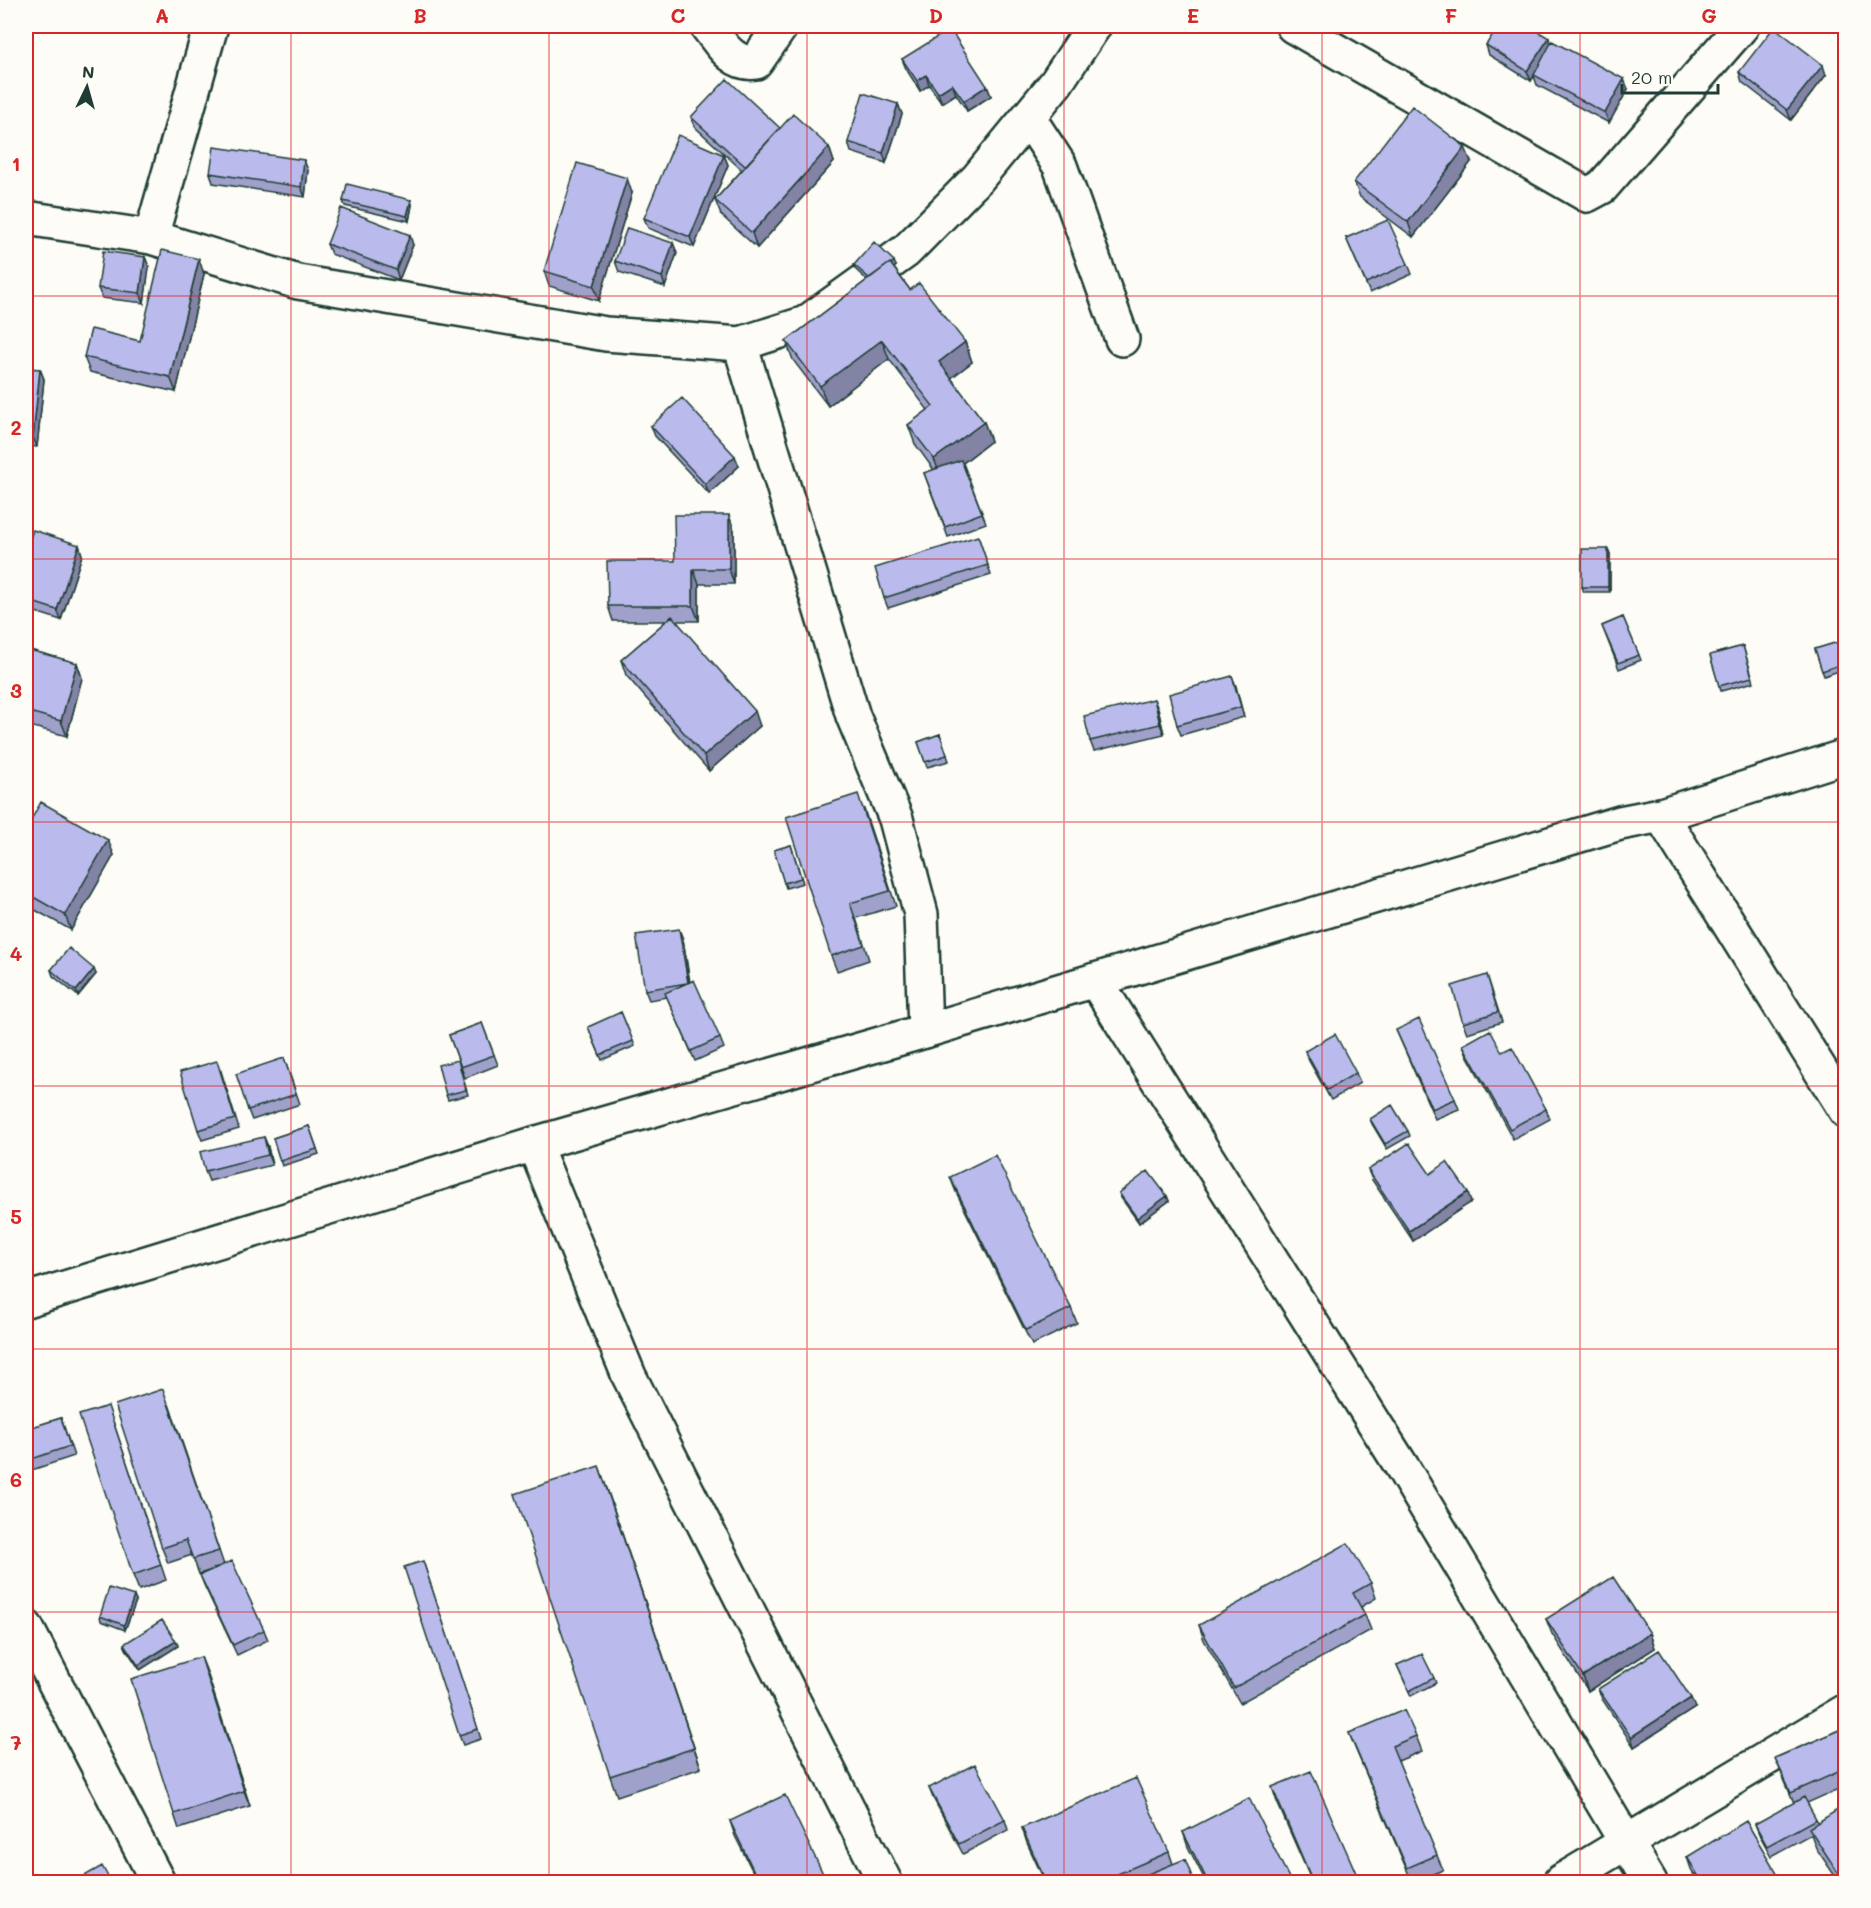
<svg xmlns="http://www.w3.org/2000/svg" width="1871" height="1908" font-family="Mali,sans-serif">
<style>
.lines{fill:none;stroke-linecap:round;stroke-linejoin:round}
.minor-casing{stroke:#1f3d34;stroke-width:38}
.secondary-casing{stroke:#1f3d34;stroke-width:38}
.minor{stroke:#fdfcf7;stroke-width:33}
.secondary{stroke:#fdfcf7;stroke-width:33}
.wall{fill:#a0a1cb;stroke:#1f3d34;stroke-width:1.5}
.shaded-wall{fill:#8283a5;stroke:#1f3d34;stroke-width:1.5}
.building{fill:#babbec;stroke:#1f3d34;stroke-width:1.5}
.grid{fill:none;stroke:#d62828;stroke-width:1.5;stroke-opacity:0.55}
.neatline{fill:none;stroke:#d62828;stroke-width:2}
.grid-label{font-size:20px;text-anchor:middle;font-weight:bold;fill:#d62828}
</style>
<rect width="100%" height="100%" fill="#fdfcf7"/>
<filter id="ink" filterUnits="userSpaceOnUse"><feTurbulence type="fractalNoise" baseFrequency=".0167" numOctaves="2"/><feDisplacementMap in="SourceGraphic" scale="12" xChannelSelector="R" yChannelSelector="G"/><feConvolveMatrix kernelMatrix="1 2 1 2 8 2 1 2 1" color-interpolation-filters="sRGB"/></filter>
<g filter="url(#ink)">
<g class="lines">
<g class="minor-casing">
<path id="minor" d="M707 26C720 42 732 66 756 62L781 26
M1293 26 1587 195 1602 187 1742 26
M1028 117 1060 166 1122 339
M26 218 151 237 298 282 606 334 740 344 806 323 906 251 978 178 1056 83 1094 26
M151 237 211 26
M740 344 853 716 896 819 921 914 925 1031
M1661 815 1846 1111
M1095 980 1404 1470 1650 1882
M534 1144 629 1376 885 1882
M26 1627 158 1882
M1560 1882 1846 1711"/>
</g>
<g class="secondary-casing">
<path id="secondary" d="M26 1300 534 1144 925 1031 1620 823 1661 815 1846 756"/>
</g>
<use href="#minor" class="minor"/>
<use href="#secondary" class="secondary"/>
</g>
<path class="wall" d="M436 26H461V29Z
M770 26H781L779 30Z
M1551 43 1628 89 1609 123 1537 85 1534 76 1531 81 1489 55 1486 45Z
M902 59 987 86 991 96 967 111 956 94 942 103 929 85 920 91 906 69Z
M1739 72 1826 75 1791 120 1742 82Z
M898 104 902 114 886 163 851 152 848 142Z
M691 117 780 128 829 147 834 162 757 248 721 215 715 200 742 170 695 127Z
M724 155 728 165 694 247 648 228 644 218Z
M1471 162 1413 237 1360 197 1354 182Z
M308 170 305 197 213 183 210 173Z
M632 193 599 301 549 286 544 271Z
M411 200 412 205 409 221 345 206 343 201Z
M1346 238 1408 264 1412 274 1370 293Z
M673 243 677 253 665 287 619 272 615 261Z
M327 244 413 245 399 280 331 254Z
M145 257 149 267 144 303 102 298 98 288Z
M854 265 896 266 894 268 910 290 965 342 972 362 951 378 984 422 991 441 963 463 986 523 948 537 924 473 934 470 915 444 908 425 928 410 889 359 828 406 793 360 786 341 867 280 856 270Z
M204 274 176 392 90 372 84 357 140 341Z
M26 368 40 369 44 379 37 447 26 446Z
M651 426 739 466 709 494 655 436Z
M734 530V584H699V621H676L760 726 709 771 626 675 621 660 666 621H613L608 606 675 561Z
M978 536 991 575 888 608 884 598Z
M79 545 82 555 61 620 26 609V551Z
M1608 549 1610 554V592H1584L1582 587Z
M1623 617 1641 660 1619 669 1602 626Z
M1845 640V669L1824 676 1815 649Z
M1743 646 1754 682 1721 691 1710 655Z
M26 649 77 663 82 678 67 736 26 725Z
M1232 676 1244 717 1181 735 1177 725Z
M1158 709 1164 734 1094 751 1090 741Z
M940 734 949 761 927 767 918 742Z
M864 809 896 906 856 918 869 960 837 971 831 956Z
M26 829 114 855 71 930 26 905Z
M791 845 803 883 786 888 774 850Z
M683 939 690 982 720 1038 724 1048 695 1061 667 997 649 1000 645 990Z
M51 970 96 974 78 996 53 976Z
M1487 975 1502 1022 1467 1033 1463 1023Z
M621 1012 635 1046 602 1060 590 1032Z
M482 1023 498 1065 465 1078 449 1035Z
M1396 1030 1455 1099 1459 1109 1435 1119Z
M1463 1045 1502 1052 1546 1109 1550 1119 1513 1139 1467 1055Z
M1305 1051 1356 1073 1360 1083 1331 1100 1309 1061Z
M284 1058 300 1104 252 1120 248 1110Z
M458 1060 468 1095 448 1100 446 1095Z
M221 1071 239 1129 202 1140 198 1130Z
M1370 1119 1408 1131 1410 1136 1387 1149 1372 1124Z
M309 1126 319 1154 282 1166 273 1138Z
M264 1137 268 1147 272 1165 209 1181 205 1171Z
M1368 1170 1471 1202 1413 1241 1372 1180Z
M950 1177 1071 1308 1077 1323 1032 1345 956 1192Z
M1119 1193 1167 1196 1169 1201 1139 1223 1121 1198Z
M169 1404 224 1565 264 1630 268 1640 237 1655 204 1585 200 1575 215 1569 199 1574 192 1555 168 1563 162 1548Z
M61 1418 74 1456 26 1472V1429Z
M113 1421 166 1580 139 1590 133 1575Z
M606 1486 701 1768 617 1796 610 1776Z
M423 1561 481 1739 463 1745 459 1735Z
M1371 1583 1376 1598 1361 1607 1365 1615 1371 1630 1240 1703 1204 1640 1199 1625Z
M136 1601 125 1630 101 1621 100 1616Z
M1546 1619 1650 1633 1655 1648 1588 1691 1552 1634Z
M176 1641 178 1646 140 1670 126 1649 124 1644Z
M201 1657 250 1806 179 1829 174 1814Z
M1397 1665 1434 1678 1436 1683 1411 1696Z
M1598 1689 1695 1708 1634 1747 1602 1699Z
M1845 1728V1786L1807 1803 1816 1819 1845 1882H1839L1816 1848 1811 1834 1771 1856 1759 1834 1755 1824 1794 1803 1775 1758Z
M1349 1733 1416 1736 1422 1751 1398 1761 1443 1870 1412 1882 1355 1748Z
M1272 1787 1360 1882H1312L1277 1802Z
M929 1788 1005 1820 1008 1830 963 1854 933 1798Z
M730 1821 827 1882H758L735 1836Z
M1022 1828 1169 1852 1173 1864 1139 1882H1045L1027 1843Z
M1183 1832 1291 1882H1206L1188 1847Z
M1687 1857 1782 1882H1699L1692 1872Z"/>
<path class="shaded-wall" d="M1549 38 1552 48 1534 75V76L1531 81 1527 71Z
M1823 65 1826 75 1791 120 1787 110Z
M926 75 929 85 920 91 917 81Z
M1624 79 1628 89 1609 123 1605 113Z
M952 84 956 94 942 103 938 93Z
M987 86 991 96 967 111 964 101Z
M898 104 902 114 886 163 883 153Z
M829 147 834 162 757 248 752 233Z
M1465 147 1471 162 1413 237 1408 222Z
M724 155 728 165 694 247 690 237Z
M304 160 308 170 305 197 301 187Z
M627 178 632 193 599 301 594 286Z
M411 200 412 205 409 221 407 216Z
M410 235 413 245 399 280 396 270Z
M673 243 677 253 665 287 662 277Z
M145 257 149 267 144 303 140 293Z
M199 259 204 274 176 392 170 377Z
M894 261 896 266 876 288 874 282Z
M882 340 889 359 828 406 820 386Z
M965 342 972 362 946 382 939 362Z
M40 369 44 379 37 447 33 437Z
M984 422 991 441 942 479 934 459Z
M735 456 739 466 709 494 705 484Z
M729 515 734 530V584L729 569Z
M79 545 82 555 61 620 57 610Z
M1608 549 1610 554V592L1608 587Z
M693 569 699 584V621L693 606Z
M77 663 82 678 67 736 61 721Z
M1232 676 1236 686 1244 717 1241 707Z
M1154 699 1158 709 1164 734 1160 724Z
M755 711 760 726 709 771 704 756Z
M108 840 114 855 71 930 65 915Z
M679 929 683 939 691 993 688 983Z
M94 969 96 974 78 996 76 991Z
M264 1137 268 1147 272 1165 268 1155Z
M1468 1192 1471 1202 1413 1241 1409 1231Z
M1167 1196 1169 1201 1139 1223 1137 1218Z
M599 1466 606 1486 701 1768 694 1748Z
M134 1596 136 1601 125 1630 124 1625Z
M1650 1633 1655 1648 1588 1691 1583 1676Z
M176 1641 178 1646 140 1670 138 1665Z
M201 1657 207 1672 250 1806 244 1791Z
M1691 1698 1695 1708 1634 1747 1631 1737Z"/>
<path class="building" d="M1498 26H1529L1549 38 1527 71 1486 45Z
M1774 27 1823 65 1787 110 1739 72Z
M950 29 987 86 964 101 952 84 938 93 926 75 917 81 902 59Z
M1552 41 1624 79 1605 113 1534 75Z
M727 79 780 128 745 166 691 117Z
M863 93 898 104 883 153 848 142Z
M1412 106 1465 147 1408 222 1354 182Z
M793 114 829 147 752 233 715 200Z
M678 135 724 155 690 237 644 218Z
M214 147 304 160 301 187 210 173Z
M577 163 627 178 594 286 544 271Z
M347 184 411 200 407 216 343 201Z
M341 208 410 235 396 270 327 244Z
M1388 220 1408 264 1366 283 1346 238Z
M627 228 673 243 662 277 615 261Z
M874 242 894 261 891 264 890 263 869 278 854 265Z
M162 250 199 259 170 377 84 357 91 329 140 341Z
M103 251 145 257 140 293 98 288Z
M890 263 910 290 919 283 965 342 939 362 984 422 934 459 908 425 933 406 882 340 820 386 786 341Z
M26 368 40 369 33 437 26 436Z
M682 398 735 456 705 484 651 426Z
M961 460 982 513 945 527 924 473Z
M674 515H729V569H693V606H608L607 561H675Z
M33 530 79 545 57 610 26 600V551Z
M978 536 988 565 884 598 875 568Z
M1582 549H1608V587H1582Z
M672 616 755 711 704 756 621 660Z
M1623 617 1639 655 1618 663 1602 626Z
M1845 640V663L1822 671 1815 649Z
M1743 646 1752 677 1719 686 1710 655Z
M26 649 77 663 61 721 26 711Z
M1232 676 1241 707 1177 725 1169 694Z
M1154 699 1160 724 1090 741 1084 716Z
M940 734 947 755 925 762 918 742Z
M858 794 890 891 850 903 864 945 831 956 786 817Z
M41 802 108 840 65 915 26 893V829Z
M791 845 801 878 784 883 774 850Z
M679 929 688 983 694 980 720 1038 691 1051 665 993 687 983 645 990 636 935Z
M69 948 94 969 76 991 51 970Z
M1487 975 1498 1012 1463 1023 1452 986Z
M621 1012 633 1041 600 1055 588 1027Z
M1419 1019 1455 1099 1432 1109 1396 1030Z
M482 1023 494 1055 461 1067 449 1035Z
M1490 1030 1502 1052 1512 1047 1546 1109 1510 1129 1463 1045Z
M1335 1034 1356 1073 1327 1090 1305 1051Z
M284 1058 296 1094 248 1110 236 1074Z
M458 1060 466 1090 446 1095 438 1065Z
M217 1061 235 1119 198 1130 180 1072Z
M1392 1105 1408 1131 1385 1144 1370 1119Z
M309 1126 317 1149 280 1161 273 1138Z
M264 1137 268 1155 205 1171 200 1152Z
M1409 1143 1430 1174 1447 1162 1468 1192 1409 1231 1368 1170Z
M995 1155 1071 1308 1026 1330 950 1177Z
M1148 1171 1167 1196 1137 1218 1119 1193Z
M163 1389 219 1551 193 1559 186 1540 162 1548 115 1405Z
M108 1406 161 1565 133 1575 79 1415Z
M61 1418 70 1446 26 1461V1429Z
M599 1466 694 1748 610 1776 515 1494Z
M1348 1543 1371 1583 1353 1593 1365 1615 1234 1688 1199 1625Z
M232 1561 264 1630 233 1645 200 1575Z
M423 1561 478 1729 459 1735 404 1567Z
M1613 1577 1650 1633 1583 1676 1546 1619Z
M109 1588 134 1596 124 1625 100 1616Z
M162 1620 176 1641 138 1665 124 1644Z
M1659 1650 1691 1698 1631 1737 1598 1689Z
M1422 1654 1434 1678 1409 1691 1397 1665Z
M201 1657 244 1791 174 1814 131 1679Z
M1404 1710 1416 1736 1392 1746 1437 1855 1407 1868 1349 1733Z
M1845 1728V1769L1791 1793 1775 1758Z
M975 1764 1005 1820 959 1844 929 1788Z
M1311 1771 1360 1882H1313L1272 1787Z
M1136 1778 1169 1852 1099 1882H1046L1022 1828Z
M785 1795 827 1882H759L730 1821Z
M1804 1797 1816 1819 1767 1846 1755 1824Z
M1249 1798 1291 1882H1208L1183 1832Z
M1845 1805V1882H1844L1809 1828Z
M1746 1821 1782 1882H1702L1687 1857Z
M1185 1859 1194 1882H1145L1143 1876Z
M102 1866 111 1882H74Z
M62 1879 64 1882H54Z"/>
</g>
<path class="grid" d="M291 26V1882M549 26V1882M807 26V1882M1064 26V1882M1322 26V1882M1580 26V1882M26 296H1846M26 559H1846M26 822H1846M26 1086H1846M26 1349H1846M26 1612H1846"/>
<rect width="1871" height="1908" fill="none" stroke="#fdfcf7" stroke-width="66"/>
<g transform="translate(87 87) rotate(5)" stroke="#fdfcf7" stroke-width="4.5" paint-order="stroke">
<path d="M0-4.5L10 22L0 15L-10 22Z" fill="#1f3d34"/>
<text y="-9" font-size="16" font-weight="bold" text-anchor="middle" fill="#1f3d34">N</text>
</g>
<path d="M1622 84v9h96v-9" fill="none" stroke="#1f3d34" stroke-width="3"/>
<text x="1631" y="84" font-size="18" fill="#1f3d34" stroke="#fdfcf7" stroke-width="4.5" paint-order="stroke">20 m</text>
<rect x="33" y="33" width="1805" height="1842" class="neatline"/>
<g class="grid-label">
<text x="162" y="23">A</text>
<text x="420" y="23">B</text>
<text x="678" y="23">C</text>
<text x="936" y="23">D</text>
<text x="1193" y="23">E</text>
<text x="1451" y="23">F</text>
<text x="1709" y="23">G</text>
<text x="16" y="171">1</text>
<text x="16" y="435">2</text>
<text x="16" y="698">3</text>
<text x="16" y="961">4</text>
<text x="16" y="1224">5</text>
<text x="16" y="1487">6</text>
<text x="16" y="1750">7</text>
</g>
</svg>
